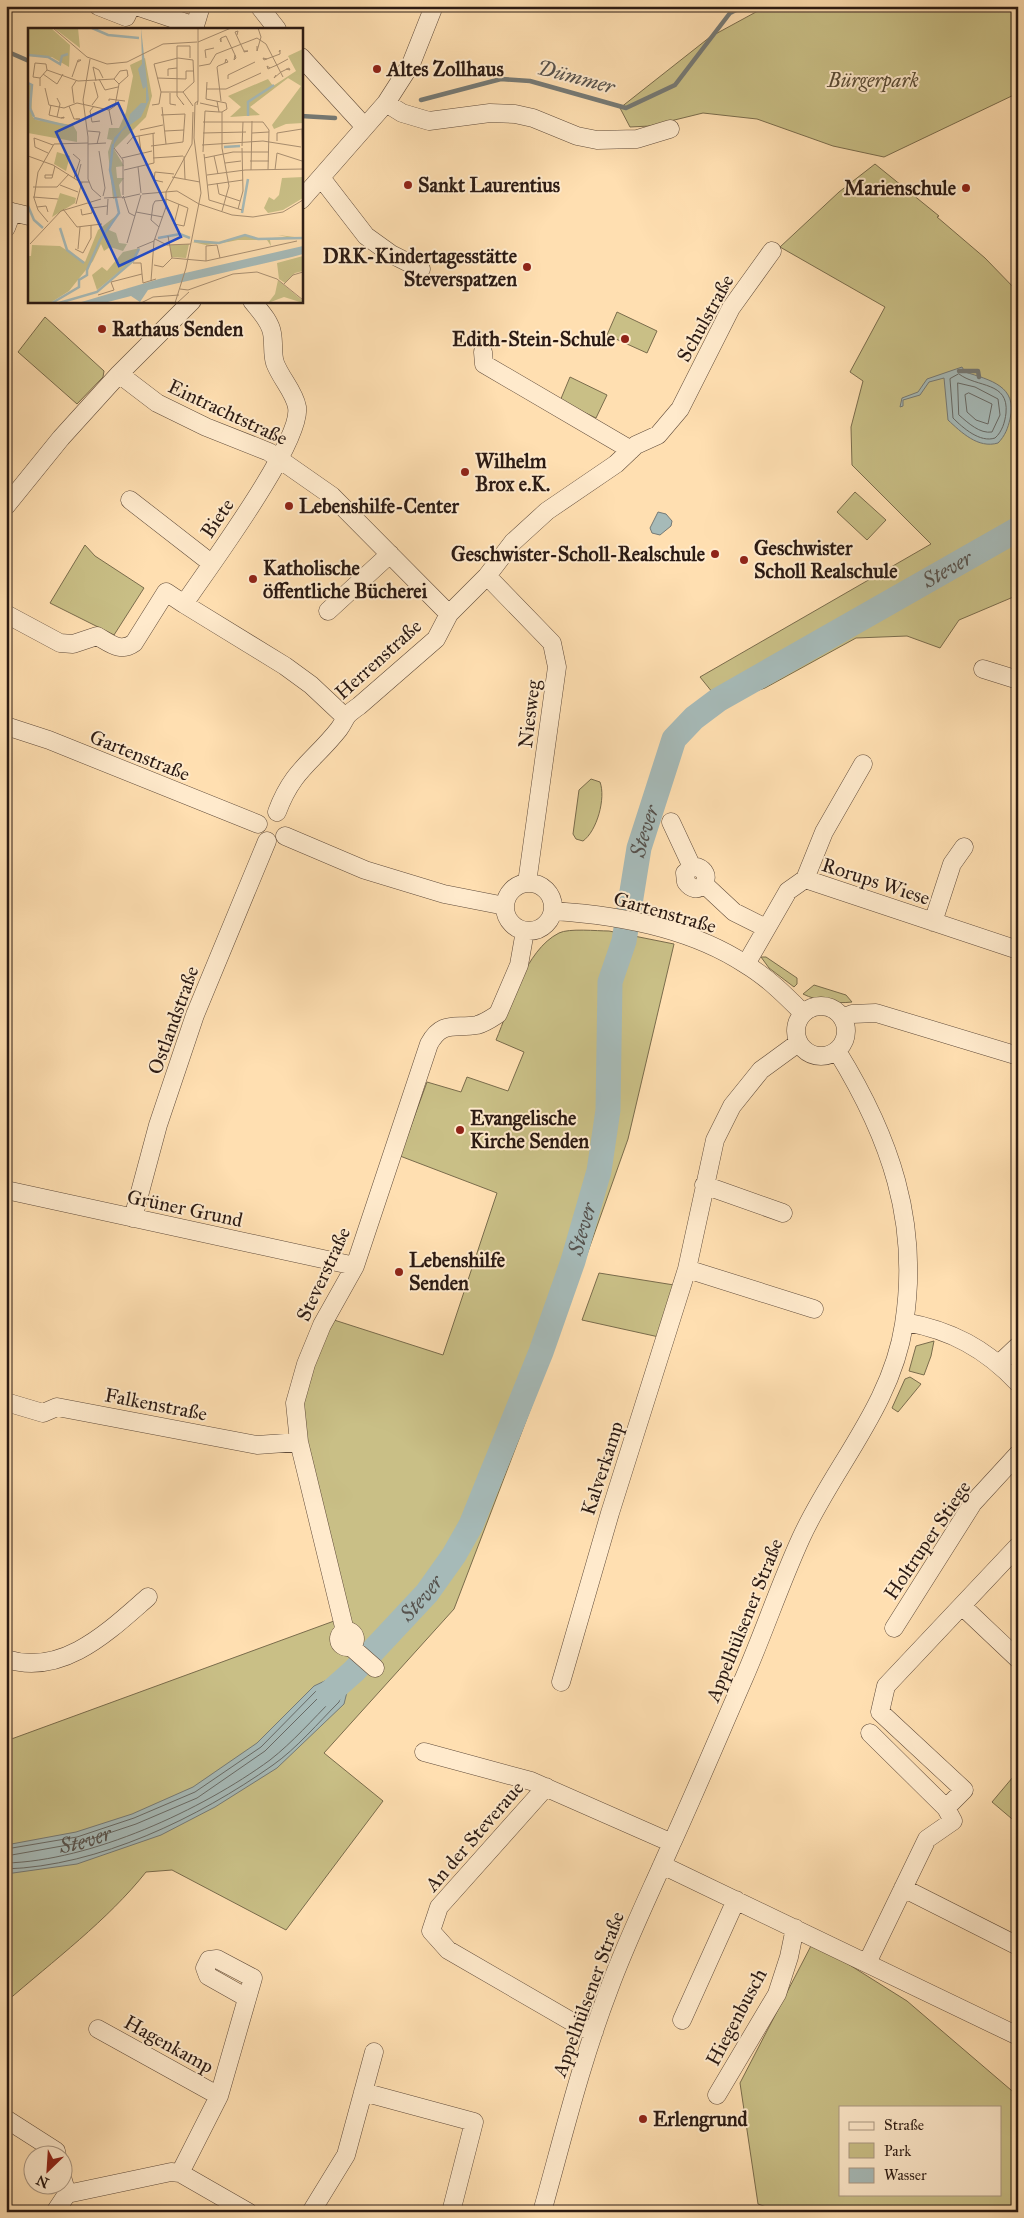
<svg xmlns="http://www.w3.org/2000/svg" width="1024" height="2218" font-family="'IM FELL Great Primer',serif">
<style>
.green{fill:#c9bf86;stroke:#7a6c4c;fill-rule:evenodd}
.water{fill:#a6bab8;stroke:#757a76}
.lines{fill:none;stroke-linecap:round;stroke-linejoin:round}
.shore{stroke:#686a66;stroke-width:1}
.stream{stroke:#757a76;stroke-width:4.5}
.river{stroke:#a6bab8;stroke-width:25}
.minor-casing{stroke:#604b3a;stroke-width:19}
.minor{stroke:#ffeacc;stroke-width:18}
.poi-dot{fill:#8f2418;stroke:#ffeacc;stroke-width:2}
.labels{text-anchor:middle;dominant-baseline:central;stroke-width:4;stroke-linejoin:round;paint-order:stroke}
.poi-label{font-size:20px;font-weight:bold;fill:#2b1a13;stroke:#ffeacc;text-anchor:start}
.park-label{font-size:20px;font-style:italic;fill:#5a4c36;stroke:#ffeacc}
.street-label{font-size:20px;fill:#2b1a13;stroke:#ffeacc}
.water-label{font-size:21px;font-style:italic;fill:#56524d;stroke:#ffeacc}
.inset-river{fill:none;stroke:#a6bab8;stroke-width:2.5}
.inset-road{fill:none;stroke:#aa9072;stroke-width:1}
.view{fill:#1d4ed8;fill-opacity:0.15;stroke:#1d4ed8;stroke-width:2.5}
.inset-edge{fill:none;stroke:#2b1a13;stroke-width:2.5}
</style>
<rect width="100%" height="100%" fill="#ffdfb1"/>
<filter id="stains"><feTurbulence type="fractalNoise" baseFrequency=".004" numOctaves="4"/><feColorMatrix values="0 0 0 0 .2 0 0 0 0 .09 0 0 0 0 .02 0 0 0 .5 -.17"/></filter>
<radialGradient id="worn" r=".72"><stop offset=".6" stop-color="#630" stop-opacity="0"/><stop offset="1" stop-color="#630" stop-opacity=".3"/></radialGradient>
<path class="green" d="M767 6H1018V93L884 157 833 146 757 119 703 113 650 126 630 127 620 108 710 37Z
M875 164 939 216 937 217 985 258 1018 292V595L959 620 940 648 907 636 856 638 765 688 721 703 700 677 931 544 852 465 851 427 863 381 850 372 885 307 780 247 839 192Z
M617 312 657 331 647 353 607 335Z
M45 317 104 371 103 377 77 404 18 352Z
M570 377 607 395 596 418 560 401Z
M855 492 886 520 867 540 837 512Z
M85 545 95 556 144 588 114 635 50 603Z
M591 779 600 782C606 798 597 831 583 841L576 839 573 834 579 790Z
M609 931 674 944 628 1139 553 1350 454 1609 324 1753 383 1801 286 1930 172 1870 146 1872C108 1920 53 1961 6 2002V1741L345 1617 306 1446 302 1399 331 1319 443 1355 497 1193 400 1156 427 1082 461 1092 467 1077 508 1091 524 1052 496 1040C510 1007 525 950 559 933 569 928 597 931 609 931Z
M761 957H766L797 978V984L794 987 769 968Z
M814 985 846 995 852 1002C836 1004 817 1001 803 994Z
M599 1273 674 1285 659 1337 582 1320Z
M934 1341 931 1356 924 1375 909 1371 916 1346Z
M910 1377 921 1384 898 1412 892 1408 905 1379Z
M1018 1771V1824L992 1802Z
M813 1942 907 2001 1018 2096V2212H780L758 2204 740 2083ZM840 2107H1000V2194H840Z"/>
<path class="water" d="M962 367 965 372C990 380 1018 386 1010 419 1008 428 1005 436 998 443 978 449 961 432 948 420L944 378 929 382 920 395 903 400V406L900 407 902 398 918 392 927 379Z
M658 512 666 514 672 521 671 526 660 535 652 533 650 528Z
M346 1664 360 1677 347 1692 344 1704 277 1768 215 1807 161 1835 77 1864 6 1874V1845L76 1832 132 1814 193 1787 257 1743 314 1686 333 1677Z"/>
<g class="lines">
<g class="shore">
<path d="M959 374C977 388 1009 381 1006 413 1005 422 1002 432 995 438 980 443 963 428 953 418L950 379Z"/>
<path d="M958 383 975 387 998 399 1000 415 992 432C980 434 968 423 959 415Z"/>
<path d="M969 393 992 404 988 424 976 420 967 412 965 395Z"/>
<path d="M6 1849 77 1837 134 1818 195 1792 261 1747 317 1690 335 1681 345 1672 352 1677 343 1690 339 1702C318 1723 297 1748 273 1765 198 1818 99 1866 6 1869"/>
<path id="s1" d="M6 1856 79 1843 136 1824 197 1798 265 1751 321 1695 332 1690 335 1691 333 1699C313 1719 293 1742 270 1760 202 1810 91 1861 6 1863"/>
</g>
<path class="stream" d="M6 51 29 61
M421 100 501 79 530 81 626 108 675 85 730 13 744 6
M301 116 335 118
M959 371H978L979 377"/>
<path class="river" id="s2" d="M328 1694 354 1671 427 1593 454 1555 471 1525 541 1352 573 1261 599 1171 608 1110 610 982 624 941 639 848 674 739 694 718 718 700 1018 529"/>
<g class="minor-casing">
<path id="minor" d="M98 6 126 17 131 6
M136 6 195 26
M259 6 277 29
M194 29 201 6
M301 57 365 127
M386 103 402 113 429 121 490 113 515 114 533 118 577 136 597 140 637 139 670 129
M322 179 366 236 391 254 421 269
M301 200 386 103 411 64 434 6
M6 210 12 212 6 228
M12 212 29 216
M483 352 484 364 631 450
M119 374 157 403 206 427 269 452 332 496 449 614
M130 500 211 563
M6 506 61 438 119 374 192 301
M487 576 552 643 557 667 527 883
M184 604 285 666 311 685 344 716
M328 611 390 554
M6 614 60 643 73 644 97 636C110 643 120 653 134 643L166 592 184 604C206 571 303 441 297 407 294 391 281 379 275 363 272 354 274 343 272 333 270 321 260 311 252 301
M983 669 1018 680
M6 726 49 740 258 824
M277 812C293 769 313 762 339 729 348 716 343 717 359 706L436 639 449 614 487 576 513 542 547 511 616 464 636 445 658 435 680 409 731 308 772 251
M671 822 692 867H697C705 870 708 876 704 884L734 912 766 928
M285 836 365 870 444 894 505 906
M692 867 685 873 686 882C691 889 698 891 704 884
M805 879 1018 950
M505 907a24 24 0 1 1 48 0a24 24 0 1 1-48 0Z
M553 911C617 915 690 928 745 964 767 977 785 995 803 1013
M933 922 952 864 964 847
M746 964 788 891 805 879 824 832 863 764
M796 1031a25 25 0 1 1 50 0a25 25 0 1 1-50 0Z
M842 1018 852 1014 876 1013 1018 1056
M704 1185 783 1213
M6 1190 355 1266
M133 1218 158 1125 195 1015 267 841
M687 1269 814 1309
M905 1322C951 1330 986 1349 1018 1383
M1000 1363 1018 1346
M6 1402 43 1413 57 1407 257 1445 299 1442
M962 1606 1018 1659
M894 1628 973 1503 1018 1454
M339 1639a8 8 0 1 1 16 0a8 8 0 1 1-16 0Z
M345 1631 299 1442 295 1403 306 1364 322 1325 355 1266 429 1044C442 1020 455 1029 477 1025 485 1023 492 1018 498 1014L519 965 525 931
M350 1646 375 1668
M6 1659C63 1677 109 1631 148 1597
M561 1682 610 1513 687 1269 715 1140 732 1106 761 1070 798 1043
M424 1752 531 1781 672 1843
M546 1787 439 1907 431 1931 448 1950 581 2027 594 2032
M946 1808 964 1790 880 1712 886 1686 1018 1546
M662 1865 1018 2036
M903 1888 1018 1946
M867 1963 927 1839 953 1821 946 1808 870 1733
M682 2020 736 1900
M98 2029 219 2096
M363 2092 474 2122 451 2212
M717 2095 777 1994 789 1957 795 1928
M6 2119 56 2151 57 2156
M180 2173 219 2096 253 1978 217 1959 209 1960 205 1968 208 1976 247 1998
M62 2177 67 2194
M55 2212 67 2194 171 2172 180 2173 248 2212
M311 2212 346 2155 374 2052
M542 2212C563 2137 581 2062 609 1989 627 1940 650 1893 671 1845 696 1790 720 1733 744 1678 764 1632 780 1584 801 1538 834 1466 892 1405 904 1324 920 1222 890 1137 837 1051"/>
</g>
<use href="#minor" class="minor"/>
</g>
<g class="poi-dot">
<circle cx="377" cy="69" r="5"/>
<circle cx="408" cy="185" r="5"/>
<circle cx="966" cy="188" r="5"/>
<circle cx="527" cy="267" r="5"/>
<circle cx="102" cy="329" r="5"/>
<circle cx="625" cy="339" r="5"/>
<circle cx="465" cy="472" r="5"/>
<circle cx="289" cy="506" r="5"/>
<circle cx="715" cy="554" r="5"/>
<circle cx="744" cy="560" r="5"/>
<circle cx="253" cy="579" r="5"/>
<circle cx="460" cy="1130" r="5"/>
<circle cx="399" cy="1272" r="5"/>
<circle cx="643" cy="2119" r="5"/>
</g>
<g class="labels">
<g class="poi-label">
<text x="387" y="69">Altes Zollhaus</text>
<text x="418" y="185">Sankt Laurentius</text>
<text x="956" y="188" text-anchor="end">Marienschule</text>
<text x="517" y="256" text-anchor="end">DRK-Kindertagesstätte<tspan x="517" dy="23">Steverspatzen</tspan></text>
<text x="112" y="329">Rathaus Senden</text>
<text x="615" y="339" text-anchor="end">Edith-Stein-Schule</text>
<text x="475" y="461">Wilhelm<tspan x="475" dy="23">Brox e.K.</tspan></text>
<text x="299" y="506">Lebenshilfe-Center</text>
<text x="754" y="548">Geschwister<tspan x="754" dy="23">Scholl Realschule</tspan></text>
<text x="705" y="554" text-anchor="end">Geschwister-Scholl-Realschule</text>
<text x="263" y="568">Katholische<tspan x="263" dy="23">öffentliche Bücherei</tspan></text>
<text x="470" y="1118">Evangelische<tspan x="470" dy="23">Kirche Senden</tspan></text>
<text x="409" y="1260">Lebenshilfe<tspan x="409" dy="23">Senden</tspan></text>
<text x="653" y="2119">Erlengrund</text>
</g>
<g class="park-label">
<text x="873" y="80">Bürgerpark</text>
</g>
<g class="street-label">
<text transform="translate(705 318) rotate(-61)">Schulstraße</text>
<text transform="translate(228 412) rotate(25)">Eintrachtstraße</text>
<text transform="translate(217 518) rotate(-56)">Biete</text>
<text transform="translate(378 659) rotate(-42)">Herrenstraße</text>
<text transform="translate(529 714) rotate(-83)">Niesweg</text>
<text transform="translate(140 755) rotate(22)">Gartenstraße</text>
<text transform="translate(876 881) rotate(18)">Rorups Wiese</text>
<text transform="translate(665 912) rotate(16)">Gartenstraße</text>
<text transform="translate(173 1020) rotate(-70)">Ostlandstraße</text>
<text transform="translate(185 1208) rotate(12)">Grüner Grund</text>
<text transform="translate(323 1274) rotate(-65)">Steverstraße</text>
<text transform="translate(156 1404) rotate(11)">Falkenstraße</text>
<text transform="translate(602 1468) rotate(-72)">Kalverkamp</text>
<text transform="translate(927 1540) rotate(-56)">Holtruper Stiege</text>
<text transform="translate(744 1620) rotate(-68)">Appelhülsener Straße</text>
<text transform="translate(474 1836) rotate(-49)">An der Steveraue</text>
<text transform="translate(588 1994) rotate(-70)">Appelhülsener Straße</text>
<text transform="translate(736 2017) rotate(-62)">Hiegenbusch</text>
<text transform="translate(169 2044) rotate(29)">Hagenkamp</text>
</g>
<g class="water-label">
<text transform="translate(576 77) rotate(15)">Dümmer</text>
<text stroke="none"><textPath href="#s2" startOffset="1364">Stever</textPath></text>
<text stroke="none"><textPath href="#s2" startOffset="944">Stever</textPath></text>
<text stroke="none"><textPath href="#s2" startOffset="539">Stever</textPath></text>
<text stroke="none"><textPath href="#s2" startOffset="134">Stever</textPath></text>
<text stroke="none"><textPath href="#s1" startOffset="81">Stever</textPath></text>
</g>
</g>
<g transform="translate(28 28)">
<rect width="275" height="275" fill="#ffdfb1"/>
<path d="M0 0H23L42 17 41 39 24 29 0 28ZM26 0H50L52 20ZM275 21V95L258 96 246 101 244 97 273 58 260 50 222 79 232 87 202 89 213 79 200 68 240 51 245 58 268 43 260 28ZM117 30 124 68 118 89 86 121 96 138 88 139 89 150H96L91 157 93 168 85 171 80 124 84 112 79 111 81 100H91L98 84 105 48 102 37ZM0 55 3 57 4 88 8 92 45 97 49 104V114L0 105ZM29 124 42 128 38 143 26 136ZM275 149V170L255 182 240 185 236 180 241 169 246 172 251 167 254 150ZM32 165 48 170 47 175 24 189ZM89 187 81 202 88 205 91 215 99 216 95 223 82 219 76 223 73 216 65 233 41 263 22 275H0V228H3L4 217 32 218 57 234 70 202ZM217 207 230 211 259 209 250 207 275 210 242 212 243 218 239 212H210L200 214 178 217 164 214 191 215ZM161 216 158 230 143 229 142 217ZM112 220 103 234 69 262 64 247 74 239 79 243 95 224ZM275 228V243L267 245 257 255 251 251 249 235ZM250 252 275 273V275L256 269 240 275 247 266Z" fill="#c9bf86"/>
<path d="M113 0 121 72 113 89 94 103 85 118 86 110 100 95 102 86 113 75H118V59L115 61 110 41 114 36ZM275 218V226L264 229 120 262 112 274 103 268 76 275H50L131 251Z" fill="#a6bab8"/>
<path class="inset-river" d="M64 0 80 7 111 10M0 27 20 29 32 36 34 28 40 26M0 55 4 57 2 80 6 89M220 88V74L246 57M6 90 39 98M196 119 212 118M0 178 6 192 15 200M214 185 220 151M32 200 39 222 56 235M130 210 152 206 162 210M166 213 191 215 217 207 230 211 275 210M24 275 51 259V252L59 247V242L72 212 91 185 82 142 85 116M31 275 69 264 105 233 111 221"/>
<path class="inset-road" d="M25 0 59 29 79 36 99 34 135 16 169 14M209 7 210 3 207 4 212 15 216 23V24L220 23H216M193 10V14L192 11 193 10 198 8 207 27 208 30 206 32 207 27M170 14 203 0M229 18V23L233 9 230 0M150 30 165 32 166 54 155 64H133L126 36ZM178 30 177 22 186 20M62 31 55 72 60 109V151L64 161 73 169M239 31 235 30 236 32 252 26V22L251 24M171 38 182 36 188 26 229 10 238 16 255 49M242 40 239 38 240 41 242 40 249 37 260 31M15 46 29 56 35 46M248 47 246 50 253 44 261 40 262 42 258 41M140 48V41L149 40M44 49 50 32H53L50 34M12 50 5 49 7 35 18 36 19 42M129 50 158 51V43H166M71 51 77 62 90 59M86 51 92 43 99 42 100 48 91 56M200 51V47L227 34M68 53 65 39 71 42 75 50M179 54 178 71 198 75 199 81 194 84M12 58V50L19 42 50 53 86 51 91 56 89 67M17 60 21 77 36 80 49 75 81 82 87 78 89 67M179 61H198L233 45M155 64 165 78M142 65V76L148 77M29 70 32 76 29 89M81 73V71L97 73M170 73V0M189 73 191 84H194V120L201 158 194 183M193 73 189 39 190 38 195 36 197 35 200 34 198 31 197 35M46 75 44 59 48 53M154 75 156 77 149 68V18H162V30M172 75 190 79M23 77 21 87 33 90H36V89L33 90M64 77 70 69 66 54M124 77 131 76 133 64M41 78 46 91H52H48M66 78 62 83 64 94 72 93M134 79 138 116M81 82 84 97M175 94H235L241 102 240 142M112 102 135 97M60 103 72 104 69 116M137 103 156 102M175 105 218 104M224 105 241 104M111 108 113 124M249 113V105L274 101 275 141M60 116 78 115M99 116 105 109 127 105M174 117 235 113 273 119M123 118 155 114 157 86 133 87M214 118 215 94M86 120 95 132V167M71 123 77 160 75 168M175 124 177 83 191 84M20 125 7 119 6 110 25 117M45 126 52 132 46 150M176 126 181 172 214 182M0 128 25 137 52 154H61M156 128 157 151M186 128 190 146M94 130 124 123M125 130 155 128M176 130 205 124H241M222 133H241M197 135 213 133M110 139 113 165M96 142 126 135 125 105M223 142 224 93M247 142 249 125 274 133M25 147H17V150H24L27 138M179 147 217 142 275 141M144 149 172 154M49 152 53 136M135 154 126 152 127 144 146 146M189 155 191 166 212 173M32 157 50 164M180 157 215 152M5 159H29L41 146M114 166 149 163 171 176M96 168 94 170 112 166M5 169 30 171M76 170 94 169M96 170 101 185 107 188M138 171 160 180 156 198 146 196 151 176M48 176 54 154M171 176 204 187 225 189 255 184 275 172M9 179 18 178 20 184M35 181 49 199 74 196M53 181 54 187 64 185V180L79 178M210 181 215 163 214 120M108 184 135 189M79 187 80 171M20 194 10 182 6 170 10 144 26 116 60 115M131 199 123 192 125 177 127 173 138 172M140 208 144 230M127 211 139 217 163 216M99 215 113 167M2 216 33 183 73 171M109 220 126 213M47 221 55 225 63 210V197M50 221 52 199M144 230 178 233 269 213M178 233V218L189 217 192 230M126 237 135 239 144 230M114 246 115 255 128 251M123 253 126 213 138 179V164L164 116 165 84M256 256 265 247 275 244M152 261 160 262 205 246 229 244 249 251 275 272M70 267 86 262 83 254 114 246 113 235H105M113 275 125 269 151 267M147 275 158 240 173 165 166 110 167 75 170 73 169 77M149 275 161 264"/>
<path class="view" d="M90 75 153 209 91 238 28 104Z"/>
<rect width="275" height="275" class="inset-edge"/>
</g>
<rect width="1024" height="2218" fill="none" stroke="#ffdfb1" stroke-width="25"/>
<rect x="8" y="8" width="1009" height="2203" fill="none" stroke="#2b1a13" stroke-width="2.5"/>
<rect x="12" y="12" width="999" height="2193" fill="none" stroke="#2b1a13"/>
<rect x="839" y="2106" width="162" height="90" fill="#ffeacc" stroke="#aa9782"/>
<rect x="849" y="2122" width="25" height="8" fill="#ffeacc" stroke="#aa9782"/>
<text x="884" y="2130" font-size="15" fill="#2b1a13">Straße</text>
<rect x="849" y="2143" width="25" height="15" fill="#c9bf86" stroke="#aa9782"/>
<text x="884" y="2156" font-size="15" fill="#2b1a13">Park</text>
<rect x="849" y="2168" width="25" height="15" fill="#a6bab8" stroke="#aa9782"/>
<text x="884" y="2180" font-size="15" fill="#2b1a13">Wasser</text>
<g transform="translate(48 2170) rotate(205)"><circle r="24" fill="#ffeacc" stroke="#aa9782"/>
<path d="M0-4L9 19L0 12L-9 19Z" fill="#8f2418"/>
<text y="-8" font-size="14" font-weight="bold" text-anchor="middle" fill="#2b1a13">N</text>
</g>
<rect width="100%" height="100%" filter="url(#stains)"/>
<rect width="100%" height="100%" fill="url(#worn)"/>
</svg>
